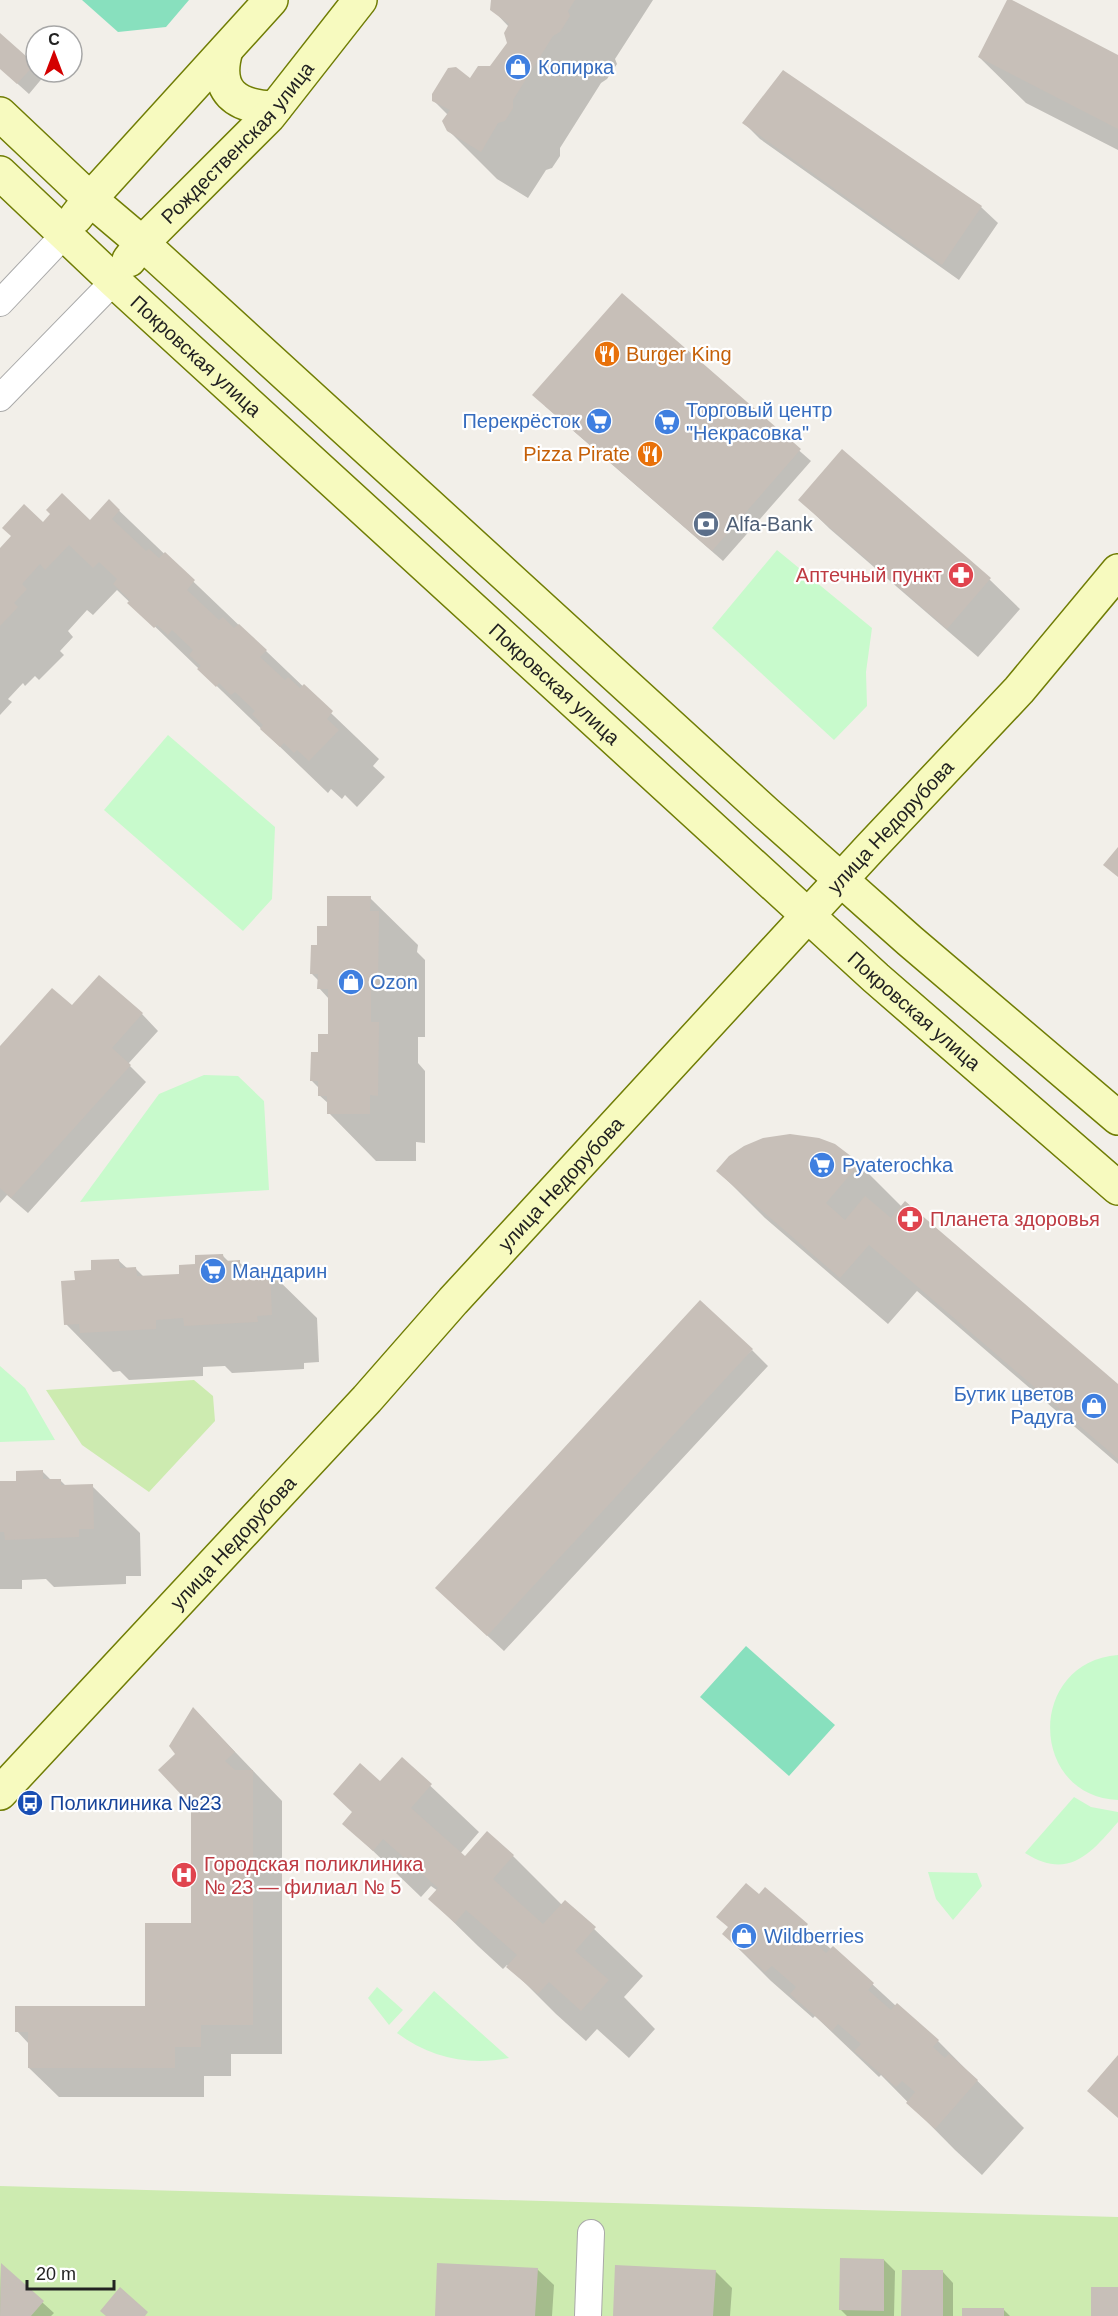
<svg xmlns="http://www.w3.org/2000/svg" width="1118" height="2316" font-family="Arial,sans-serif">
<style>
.grass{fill:#cdebb0}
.park{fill:#c8facc}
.pitch{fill:#88e0be}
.shadow{fill:#0003}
.building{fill:#c7bfb8}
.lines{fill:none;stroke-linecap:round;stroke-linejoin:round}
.street-casing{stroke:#a9a9a9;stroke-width:28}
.secondary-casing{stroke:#707d05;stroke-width:36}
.street{stroke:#fff;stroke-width:26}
.secondary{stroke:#f7fabf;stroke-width:33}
.labels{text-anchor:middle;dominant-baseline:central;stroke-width:4.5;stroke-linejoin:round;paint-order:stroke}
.shop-label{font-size:20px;fill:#366cbe;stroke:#fff;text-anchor:start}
.street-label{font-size:20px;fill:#222;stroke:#fff}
.food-label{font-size:20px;fill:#c56008;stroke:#fff;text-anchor:start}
.service-label{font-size:20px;fill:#4e5e75;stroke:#fff;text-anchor:start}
.health-label{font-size:20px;fill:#be3a42;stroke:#fff;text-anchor:start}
.transit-label{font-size:20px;fill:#164399;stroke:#fff;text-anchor:start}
</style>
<rect width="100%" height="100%" fill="#f2efe9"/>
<path class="grass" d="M194 1380 213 1396 215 1421 149 1492 82 1445 46 1390Z
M0 2186 1118 2217V2316H0Z"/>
<path class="park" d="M777 550 872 628 866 672 867 706 834 740 712 628Z
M168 735 275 827 272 899 243 931 104 810Z
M204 1075 238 1076 264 1101 269 1190 80 1202 159 1094Z
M0 1366 25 1388 55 1440 0 1442Z
M1118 1655V1800C1028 1796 1027 1662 1118 1655Z
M1074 1797 1091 1807 1118 1812V1822C1091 1853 1069 1881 1025 1853Z
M928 1872 977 1873 982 1886 953 1920 936 1899Z
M377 1987 403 2010 389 2025 368 1998Z
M434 1991 509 2058C469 2066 430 2058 397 2033Z"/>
<path class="pitch" d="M82 0H189L166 27 118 32Z
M746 1646 835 1725 789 1776 700 1697Z"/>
<path class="shadow" d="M493 0H653L615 59 617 64 607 79 601 83 560 148V156L552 168 546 170 528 198 497 179 449 131 448 115 433 100 491 67 509 43V27L492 9Z
M0 35 36 68V72H40L44 76 29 94 0 68Z
M1118 56V150L1026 103 979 57Z
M744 123 981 207 998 223 959 280 760 139Z
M622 295 811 461 723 561 545 406Z
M842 451 990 580 1020 609 978 657 830 529 800 500Z
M109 501 379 759 373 766 385 777 357 807 345 795 342 799 331 789 328 793 117 590 93 615 87 610 68 631 73 637 60 651 64 655 39 680 35 676 25 686 23 683 8 699 12 702 0 715V550L43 524 90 522Z
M370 898 418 945 417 952 425 960V1037H418V1063L425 1071V1143L416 1142V1161H376L329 1113V1104L319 1095V1088L312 1081 329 1036V999L319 988V981L312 974 319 946 329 928Z
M72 1007 142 1014 158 1031 128 1064 146 1082 28 1213 7 1195 0 1203V1048Z
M859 1164 902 1207 1118 1386V1464L917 1291 888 1324 765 1218 718 1171Z
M222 1255 230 1263 239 1262 249 1272 269 1271 317 1318 319 1362 304 1363V1369L232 1373 225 1366 203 1367V1376L129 1380 120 1371 113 1372 66 1324 76 1281 93 1271 118 1260 128 1269H136L144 1277 181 1275 197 1265Z
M752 1350 768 1366 504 1651 453 1604Z
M42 1471 51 1480H60L67 1487 92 1486 140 1533 141 1576H126V1584L54 1587 46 1579 22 1580V1589H0V1492Z
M194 1709 282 1801V2054H231V2076H204V2097H59L29 2068V2044L17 2031 147 2007 192 1924V1804L177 1754Z
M402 1759 479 1832 460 1854 465 1858 513 1856 562 1905 566 1902 643 1976 624 1997 655 2029 629 2058 597 2029 586 2041 556 2014 507 1965 503 1969 478 1946 430 1899 438 1891 431 1886 421 1897 344 1823Z
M765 1889 832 1950 833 1948 896 2006 897 2005 938 2041 1024 2128 982 2175 955 2150 881 2075 879 2077 815 2016 813 2018 771 1981 724 1934Z
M884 2260 895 2271 894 2316H847L841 2310Z
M1 2265 54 2313 51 2316H0Z
M537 2269 554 2285 552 2316H436Z
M715 2271 732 2288 730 2316H614Z
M943 2272 953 2283V2316H903Z
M1004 2310 1010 2316H964Z"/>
<path class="building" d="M491 0H575L568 11 570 16 560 32 553 36 513 100V108L505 121 498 123 481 152 447 131 442 121 450 110 432 101V94L448 68 456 67 470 78 478 66H490L507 43 504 33 509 24 490 10Z
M1007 0H1012L1118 55V129L978 57Z
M0 33 35 64 17 84 0 69Z
M783 70 982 206 942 265 742 123Z
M622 293 801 449 712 551 532 395Z
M842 449 991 578 947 629 798 500Z
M62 493 90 520 109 499 120 510 112 519 146 551 149 549 159 558 165 552 195 580 187 590 219 620 223 617 234 628 239 624 267 650 260 657 285 680 288 677 300 688 304 684 333 711 327 719 339 730 309 761 297 750 294 753 284 743 280 747 260 729 263 725 252 714 255 711 235 692 231 695 219 683 216 687 197 669 201 666 189 655 193 650 172 630 168 635 157 625 154 628 127 603 130 600 113 584 117 579 99 562 93 568 69 545 45 570 40 564 22 584 27 589 14 603 18 607 0 626V548L11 536 2 528 24 504 43 522 50 514 46 510Z
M1118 847V877L1103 865Z
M327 896H371L370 911H379L378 990H371V1022H379L378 1096 370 1095V1114H327V1096H318V1081H310L311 1052H318V1034H328V989H317L318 974H310L311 945H317V926H327Z
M99 975 143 1013 112 1048 131 1065 11 1198 0 1188V1046L52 988 72 1005Z
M790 1134 819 1138 835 1144 860 1163 826 1203 845 1220 865 1196 891 1218 905 1201 1118 1384V1459L869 1245 840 1278 716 1171 729 1156 744 1146 763 1138Z
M223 1254 224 1261 240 1260V1271L270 1269 272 1315 257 1316 258 1322 184 1326 183 1318 156 1320V1329L80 1333 79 1324 64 1325 61 1281 75 1280 74 1271 91 1270V1260L119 1259 120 1268 136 1267 137 1276 179 1274V1265L195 1264V1255Z
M700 1300 753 1349 487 1636 435 1588Z
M43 1470V1479H61V1485L93 1484 94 1529H79V1537L5 1540 4 1532H0V1481H16V1471Z
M193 1707 235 1752 225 1761 235 1770H253V2025H201V2047H175V2068H28V2032H15V2006H145V1923H191V1805L158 1770 175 1754 169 1746Z
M402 1757 432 1784 411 1808 465 1856 487 1831 514 1855 493 1879 543 1924 565 1900 596 1927 575 1951 609 1980 581 2011 549 1982 538 1994 506 1967 517 1955 466 1910 455 1923 428 1899 438 1888 383 1839 373 1851 342 1824 352 1812 333 1794 360 1763 380 1781Z
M746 1883 759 1894 765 1887 808 1924 802 1931 826 1953 833 1946 874 1983 868 1990 891 2010 897 2003 939 2040 933 2047 945 2058 949 2054 978 2080 935 2129 906 2103 915 2092 902 2081 896 2087 854 2051 861 2044 838 2024 832 2031 790 1994 796 1987 772 1966 765 1972 722 1934 728 1927 716 1917Z
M1118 2055V2118L1087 2091Z
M840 2258 884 2259V2311L839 2310Z
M1 2263 44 2301 31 2316H0Z
M437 2263 538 2268 535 2316H435Z
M615 2265 716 2270 713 2316H613Z
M902 2270H943V2316H901Z
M120 2287 148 2312 145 2316H106L100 2311Z
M1091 2287H1118V2316H1091Z
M962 2308H1004V2316H962Z"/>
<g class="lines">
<g class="street-casing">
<path id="street" d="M0 303 65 234
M0 398 114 281
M588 2316 591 2233"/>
</g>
<g class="secondary-casing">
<g id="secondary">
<path d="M226 50C214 92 236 107 275 108"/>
<path d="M0 114 90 199 142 243 766 813 910 941 1118 1118"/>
<path id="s1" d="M0 173 114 281 876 978 1118 1188"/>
<path d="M76 217 90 199 271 0"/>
<path id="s2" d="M129 260 142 243 269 116 360 0"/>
<path id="s3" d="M0 1793 367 1399 453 1301 870 848 1019 690 1118 571"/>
</g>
</g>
<use href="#street" class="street"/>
<use href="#secondary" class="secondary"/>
</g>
<defs>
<g id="shop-disc" transform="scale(1.35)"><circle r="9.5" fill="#3f7fe0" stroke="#fff"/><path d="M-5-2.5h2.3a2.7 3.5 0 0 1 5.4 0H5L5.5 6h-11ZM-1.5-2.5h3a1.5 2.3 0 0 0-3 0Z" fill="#fff"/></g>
<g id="restaurant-disc" transform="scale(1.35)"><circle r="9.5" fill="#e8710a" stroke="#fff"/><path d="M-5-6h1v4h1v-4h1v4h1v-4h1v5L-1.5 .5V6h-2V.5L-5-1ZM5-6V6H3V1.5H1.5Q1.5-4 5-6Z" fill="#fff"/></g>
<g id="supermarket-disc" transform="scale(1.35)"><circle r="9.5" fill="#3f7fe0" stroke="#fff"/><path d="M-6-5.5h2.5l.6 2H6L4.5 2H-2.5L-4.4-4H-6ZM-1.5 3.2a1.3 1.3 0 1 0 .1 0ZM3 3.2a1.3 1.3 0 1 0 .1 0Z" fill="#fff"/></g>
<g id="bank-disc" transform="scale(1.35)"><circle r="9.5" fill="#5c6f8a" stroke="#fff"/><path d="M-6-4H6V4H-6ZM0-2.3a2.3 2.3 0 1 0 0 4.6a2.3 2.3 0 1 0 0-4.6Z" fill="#fff"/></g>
<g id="pharmacy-disc" transform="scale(1.35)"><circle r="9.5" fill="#e0444e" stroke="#fff"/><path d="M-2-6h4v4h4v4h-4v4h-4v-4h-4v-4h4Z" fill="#fff"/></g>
<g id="bus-disc" transform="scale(1.35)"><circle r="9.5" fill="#1a4fb4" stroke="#fff"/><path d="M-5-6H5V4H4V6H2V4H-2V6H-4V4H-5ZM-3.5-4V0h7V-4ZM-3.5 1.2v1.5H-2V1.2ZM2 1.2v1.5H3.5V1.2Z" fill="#fff"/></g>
<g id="hospital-disc" transform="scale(1.35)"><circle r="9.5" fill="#e0444e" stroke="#fff"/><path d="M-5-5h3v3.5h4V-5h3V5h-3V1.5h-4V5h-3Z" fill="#fff"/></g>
</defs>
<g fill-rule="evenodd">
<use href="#shop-disc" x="518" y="67"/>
<use href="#restaurant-disc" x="607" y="354"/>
<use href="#supermarket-disc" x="599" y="421"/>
<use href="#supermarket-disc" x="667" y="422"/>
<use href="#restaurant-disc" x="650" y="454"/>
<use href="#bank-disc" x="706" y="524"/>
<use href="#pharmacy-disc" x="961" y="575"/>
<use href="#shop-disc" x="351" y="982"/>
<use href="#supermarket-disc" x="822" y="1165"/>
<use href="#pharmacy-disc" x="910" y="1219"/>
<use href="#supermarket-disc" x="213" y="1271"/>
<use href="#shop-disc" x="1094" y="1406"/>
<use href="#bus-disc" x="30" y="1803"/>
<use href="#hospital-disc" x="184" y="1875"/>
<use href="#shop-disc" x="744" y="1936"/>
</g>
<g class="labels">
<g class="shop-label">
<text x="538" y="67">Копирка</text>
<text x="686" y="410">Торговый центр<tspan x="686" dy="23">"Некрасовка"</tspan></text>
<text x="580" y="421" text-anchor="end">Перекрёсток</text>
<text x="370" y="982">Ozon</text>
<text x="842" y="1165">Pyaterochka</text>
<text x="232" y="1271">Мандарин</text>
<text x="1074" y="1394" text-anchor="end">Бутик цветов<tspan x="1074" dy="23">Радуга</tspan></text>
<text x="764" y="1936">Wildberries</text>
</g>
<g class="street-label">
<text stroke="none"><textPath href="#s2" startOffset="160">Рождественская улица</textPath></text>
<text stroke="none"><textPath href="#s1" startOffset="268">Покровская улица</textPath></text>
<text stroke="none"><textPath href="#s1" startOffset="754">Покровская улица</textPath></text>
<text stroke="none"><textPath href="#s3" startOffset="1314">улица Недорубова</textPath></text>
<text stroke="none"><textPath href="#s1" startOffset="1240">Покровская улица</textPath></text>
<text stroke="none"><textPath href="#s3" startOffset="828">улица Недорубова</textPath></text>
<text stroke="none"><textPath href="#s3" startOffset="342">улица Недорубова</textPath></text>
</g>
<g class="food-label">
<text x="626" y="354">Burger King</text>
<text x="630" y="454" text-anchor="end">Pizza Pirate</text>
</g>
<g class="service-label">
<text x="726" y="524">Alfa-Bank</text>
</g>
<g class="health-label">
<text x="942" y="575" text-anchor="end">Аптечный пункт</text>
<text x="930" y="1219">Планета здоровья</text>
<text x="204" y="1864">Городская поликлиника<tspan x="204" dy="23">№ 23 — филиал № 5</tspan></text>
</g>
<g class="transit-label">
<text x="50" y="1803">Поликлиника №23</text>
</g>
</g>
<g transform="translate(54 54)"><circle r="28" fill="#ffffff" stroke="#a7a7a7" stroke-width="1.5"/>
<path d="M0-4.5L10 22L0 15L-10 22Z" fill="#d40000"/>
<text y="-9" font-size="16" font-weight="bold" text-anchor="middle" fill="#222222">С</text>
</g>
<path d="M27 2280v9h87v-9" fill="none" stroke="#222222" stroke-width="3"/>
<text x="36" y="2280" font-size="18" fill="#222222" stroke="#ffffff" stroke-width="4.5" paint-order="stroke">20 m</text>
</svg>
